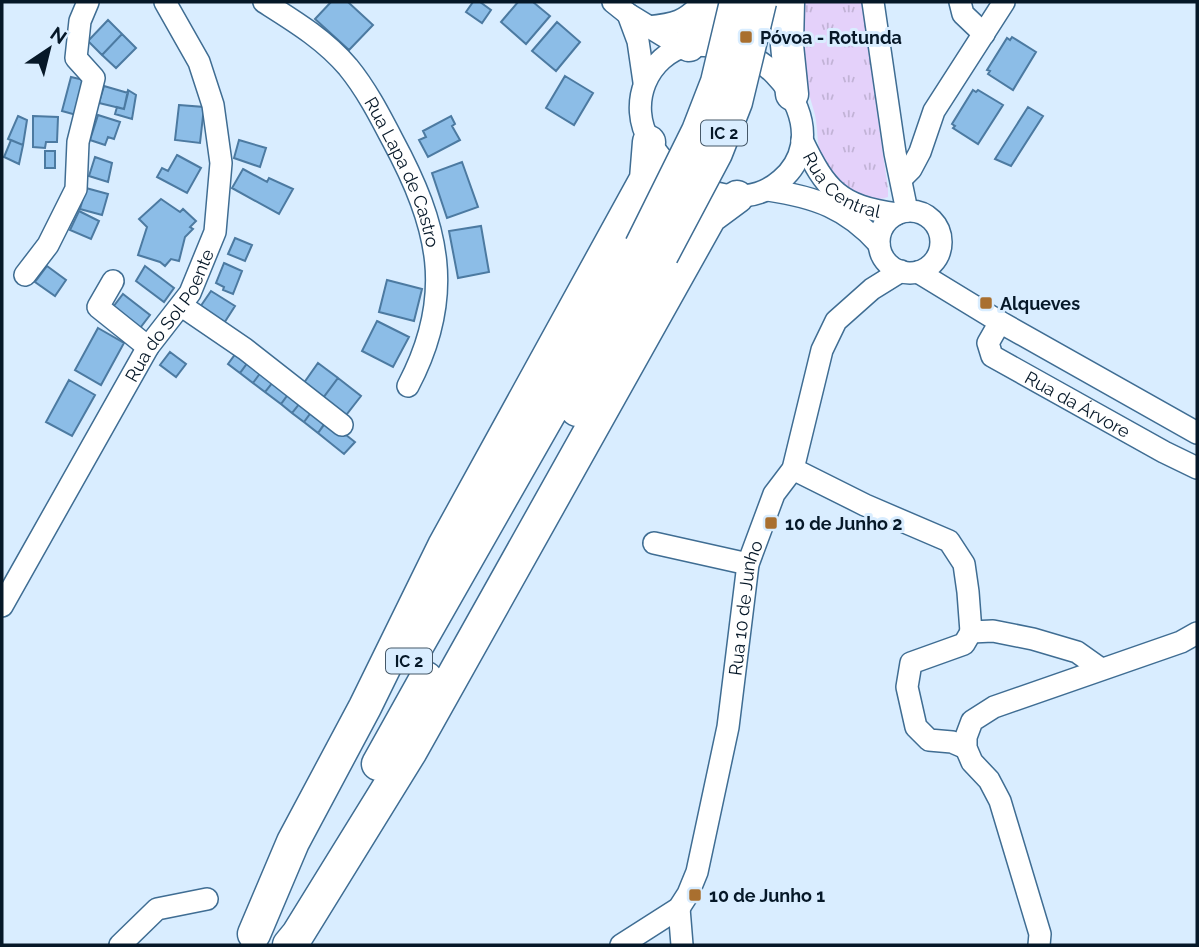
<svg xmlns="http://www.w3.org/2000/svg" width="1199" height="947" font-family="Raleway,sans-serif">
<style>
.grass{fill:url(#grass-tufts)}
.building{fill:#8cbde7;stroke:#4c7aa1;stroke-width:2}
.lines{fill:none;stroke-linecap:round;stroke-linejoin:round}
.minor-casing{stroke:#3f6d93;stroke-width:24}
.highway-casing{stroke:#3f6d93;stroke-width:35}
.minor{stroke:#fff;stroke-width:21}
.highway{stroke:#fff;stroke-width:32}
.highway-bridge-casing{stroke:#3f6d93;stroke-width:35;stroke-linecap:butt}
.highway-bridge{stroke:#fff;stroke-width:32}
.poi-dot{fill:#a96f2f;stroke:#d9edff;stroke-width:2.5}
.labels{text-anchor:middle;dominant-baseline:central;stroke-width:6;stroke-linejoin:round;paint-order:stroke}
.shield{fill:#d9edff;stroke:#455868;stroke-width:2}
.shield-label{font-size:16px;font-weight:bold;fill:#061828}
.poi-label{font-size:18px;font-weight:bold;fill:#061828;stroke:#d9edff;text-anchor:start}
.street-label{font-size:18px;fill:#061828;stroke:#d9edff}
</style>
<defs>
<pattern id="grass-tufts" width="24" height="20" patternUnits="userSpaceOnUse" patternTransform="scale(1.75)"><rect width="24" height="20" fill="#e4d1fa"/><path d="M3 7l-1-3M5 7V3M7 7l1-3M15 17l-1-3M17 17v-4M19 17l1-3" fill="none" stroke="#c2b3d6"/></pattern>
</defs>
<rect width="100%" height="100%" fill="#d9edff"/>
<path class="grass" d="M800 2H866L878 79 873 83 888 189V197C877 201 866 198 856 192 837 182 821 165 818 142 817 133 817 124 815 115 811 99 805 84 803 67 800 46 801 23 800 2Z"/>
<path class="building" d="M331 2H348L373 25 349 50 315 19Z
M473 2H480L491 10 482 23 466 12Z
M518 2H533L550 16 526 44 501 22Z
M108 20 122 34 102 55 88 41Z
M557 22 580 42 556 71 532 51Z
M122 34 136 48 116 68 102 55Z
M1012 37 1036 52 1013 90 988 74 990 71 987 70 1007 38 1010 40Z
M565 76 593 93 574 125 546 108Z
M71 77 84 80 80 116 62 111Z
M104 86 128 93 124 109 99 103Z
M128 90 136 95 132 119 115 114 117 107 124 109Z
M973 90 976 92 978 90 1003 105 978 144 953 128 955 126 952 124Z
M179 105 204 107 200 143 175 140Z
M1028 107 1043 116 1011 166 995 159Z
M98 115 120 122 114 139 108 137 105 145 90 140Z
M18 116 27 120 23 145 8 139Z
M33 116 58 117 57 142H46L45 148 33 147Z
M451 116 455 124 452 126 460 140 428 157 419 140 426 137 423 131Z
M11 140 23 145 19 164 4 157Z
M239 140 266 148 260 167 234 158Z
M45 151H55V168H45Z
M177 155 201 168 187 193 157 177 162 168 168 171Z
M95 157 112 163 108 182 89 176Z
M462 162 478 207 447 218 432 173Z
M243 169 267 182 269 178 293 189 279 214 232 188Z
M86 188 108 194 102 215 80 209Z
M161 199 180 212 183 209 196 221 190 227 193 229 185 237 179 261 171 259 165 266 160 262 138 255 147 227 139 219Z
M79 211 99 221 91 239 70 230Z
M481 226 489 272 458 278 449 231Z
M235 238 252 245 245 261 228 254Z
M224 263 242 271 233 294 223 290 224 287 216 283Z
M47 266 66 280 55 296 35 282Z
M145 266 174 288 164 302 136 281Z
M387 280 422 289 414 321 379 312Z
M211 291 235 306 221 328 196 313Z
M123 294 150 315 137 332 110 311Z
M377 321 409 337 393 367 362 351Z
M98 328 124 343 101 385 75 370Z
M239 349 251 358 240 373 228 364Z
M170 352 186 364 176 377 160 365Z
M251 358 264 368 253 383 240 373Z
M318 363 338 378 320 402 301 387Z
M264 368 277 377 265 392 253 383Z
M277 377 292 389 281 404 265 392Z
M338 378 361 396 343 419 320 402Z
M69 380 95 395 72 436 46 422Z
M292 389 304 398 292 413 281 404Z
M304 398 315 407 304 422 292 413Z
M315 407 329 418 318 433 304 422Z
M327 420 355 442 344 454 318 433Z"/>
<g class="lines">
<g class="minor-casing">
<g id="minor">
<path id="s1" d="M264 2C294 21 324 39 348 67 366 89 379 114 392 139 439 226 456 295 408 386"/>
<path d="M613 2 628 14 682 47"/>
<path d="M873 2 895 153 907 211"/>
<path d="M960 2 963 14 984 34"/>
<path d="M628 14 638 41 644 82"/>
<path d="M648 27C675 24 685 22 703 2"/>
<path d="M689 45C707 45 725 46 742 52 790 71 828 140 781 180 739 217 674 184 650 142 627 104 647 55 689 45Z"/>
<path id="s2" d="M802 140C826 190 839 206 897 214"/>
<path d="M902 178 911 169 920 152 934 111 1004 2"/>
<path d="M768 190C815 197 847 208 879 244"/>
<circle cx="910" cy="242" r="31"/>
<path d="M918 272 1000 322 1197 433"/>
<path d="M25 275 48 245 76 189 78 142 94 78 76 58 80 21 88 2"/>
<path d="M113 281 98 307 148 347"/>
<path d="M182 306 245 349 342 425"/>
<path id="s3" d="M1000 322 988 343 992 356 1164 452 1197 468"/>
<path d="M793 469 865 505 949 541 964 564 968 592 971 632"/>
<path d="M654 543 748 564"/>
<path id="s4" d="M2 606 148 347 190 293 215 232 221 163 213 105 199 62 165 2"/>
<path d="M971 632 993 631 1033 639 1077 652 1101 669"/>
<path d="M966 748 952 742 929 740 916 727 907 687 911 663 964 644 971 632"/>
<path d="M679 908 682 945"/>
<path d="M120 945 157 909 207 899"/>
<path id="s5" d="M621 945 679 908 688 894 697 872 728 727 748 564 774 494 793 469 822 350 836 321 872 289 901 271"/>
<path d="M1039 945 1040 934 1000 801 989 780 972 762 966 748V737L972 721 994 707 1181 642 1197 633"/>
</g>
</g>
<g class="highway-casing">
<path id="highway" d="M788 2 787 45 792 94
M689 45 701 22 705 2
M577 410 662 255
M412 655 564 388 641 246
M378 764 426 678
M254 934 293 842 365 707 444 546 646 179 649 142
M289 945 298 934 411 751 710 217 737 197"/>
</g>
<use href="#minor" class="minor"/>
<use href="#highway" class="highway"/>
<g class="highway-bridge-casing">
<path id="highway-bridge" d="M641 246 698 131 717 82 736 2
M662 255 716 153 736 102 760 2"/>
</g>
<use href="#highway-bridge" class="highway-bridge"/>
</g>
<g class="poi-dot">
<rect x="739" y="30" width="14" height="14" rx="3.5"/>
<rect x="979" y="296" width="14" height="14" rx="3.5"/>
<rect x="764" y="516" width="14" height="14" rx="3.5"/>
<rect x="688" y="888" width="14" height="14" rx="3.5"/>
</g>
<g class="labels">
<g class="shield">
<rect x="701" y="120.5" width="46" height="25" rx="5"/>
<rect x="386" y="648.5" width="46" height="25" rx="5"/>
</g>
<g class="shield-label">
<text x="724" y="133">IC 2</text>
<text x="409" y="661">IC 2</text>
</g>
<g class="poi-label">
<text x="760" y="37">Póvoa - Rotunda</text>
<text x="1000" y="303">Alqueves</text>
<text x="785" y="523">10 de Junho 2</text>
<text x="709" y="895">10 de Junho 1</text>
</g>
<g class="street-label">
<text stroke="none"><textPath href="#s1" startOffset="226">Rua Lapa de Castro</textPath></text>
<text stroke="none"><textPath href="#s2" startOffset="63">Rua Central</textPath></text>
<text stroke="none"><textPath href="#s4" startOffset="336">Rua do Sol Poente</textPath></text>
<text stroke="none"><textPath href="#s3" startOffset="136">Rua da Árvore</textPath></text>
<text stroke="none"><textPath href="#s5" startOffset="378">Rua 10 de Junho</textPath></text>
</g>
</g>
<rect width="1199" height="947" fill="none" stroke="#061828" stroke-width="7"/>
<g transform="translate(49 49) rotate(35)" stroke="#d9edff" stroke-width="5" paint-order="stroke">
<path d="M0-5L12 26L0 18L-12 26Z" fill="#061828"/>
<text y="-10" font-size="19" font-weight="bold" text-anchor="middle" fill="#061828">N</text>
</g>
</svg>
